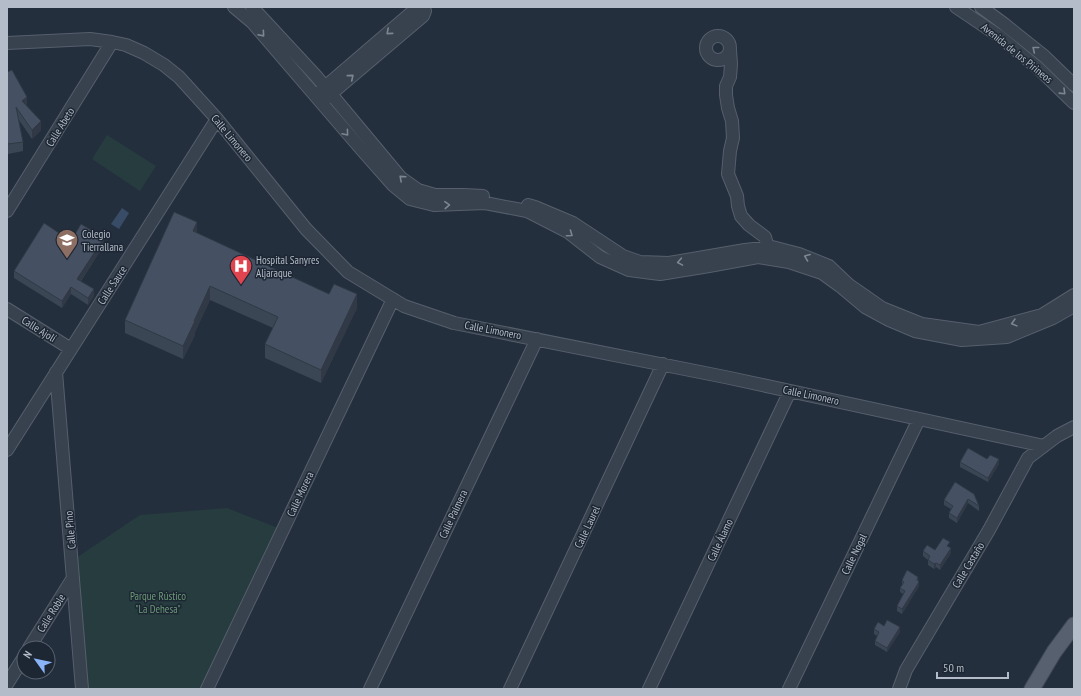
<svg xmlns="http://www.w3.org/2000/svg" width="1081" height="696" font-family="'PT Sans Narrow',sans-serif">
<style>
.green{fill:#263c3f}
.water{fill:#394c67}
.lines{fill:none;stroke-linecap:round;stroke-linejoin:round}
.minor-casing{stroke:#565f6c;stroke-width:14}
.major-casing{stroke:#414a57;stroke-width:17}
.minor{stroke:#38414e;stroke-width:12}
.major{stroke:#56606e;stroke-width:15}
.wall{fill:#3b4654}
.shaded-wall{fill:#303945}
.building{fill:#455162;stroke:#303945}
.oneway{stroke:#7c8592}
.labels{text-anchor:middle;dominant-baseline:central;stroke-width:3;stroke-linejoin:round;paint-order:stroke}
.street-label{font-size:11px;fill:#b4bcc9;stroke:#1d2633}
.poi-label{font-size:11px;fill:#b4bcc9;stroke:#1d2633;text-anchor:start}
.park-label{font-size:11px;fill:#6b9a76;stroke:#1d2633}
</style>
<rect width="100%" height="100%" fill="#242f3e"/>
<path class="green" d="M107 135 156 166 140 191 92 159Z
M227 508 283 530 207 689H82L73 560 140 515Z"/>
<path class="water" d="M122 208 129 213 119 229 111 224Z"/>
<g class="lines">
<g class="minor-casing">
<path id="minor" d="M234 7 252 22 362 150 393 185 410 199 434 205 485 203 527 211 568 232 600 257 629 270 660 274 709 266 758 257 789 262 822 273 840 286 865 307 889 320 915 331 962 340 1007 337 1053 318 1074 306
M252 7 316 76 401 178 418 190 435 195H464L483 196
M956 7 999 36 1038 68 1074 103
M981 7 1004 24 1044 56 1074 85
M706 48a12 12 0 1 1 24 0a12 12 0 1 1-24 0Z
M7 43 90 39 112 42 126 45 144 53 164 65 179 77 217 119 306 229 348 272 404 306 454 323 725 377 1044 446
M730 50 731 64 730 77 726 86V95L728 108 732 121 733 138 730 151 728 174 737 196 738 206 741 216 749 225 765 237 768 248 767 255
M319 92 418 7
M325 99 423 16 425 11 422 7
M528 205 535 207 573 223 623 256 640 262 669 263 745 250 772 247 799 254 829 266 849 285 882 308 922 324 979 332 1042 315 1074 295
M7 211 112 42
M7 309 71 349
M56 372 82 689
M7 450 217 119
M29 648 73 578
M7 684 24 657
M207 689 393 299
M370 689 537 339
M510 689 663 364
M649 689 790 391
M789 689 919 419
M899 689 906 670 989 530 1028 458 1057 436 1074 427"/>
</g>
<g class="major-casing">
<path id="major" d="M1032 689 1054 652 1074 625"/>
</g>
<use href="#minor" class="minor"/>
<use href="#major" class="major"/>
</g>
<path class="wall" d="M7 72 41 130 32 139 19 120 23 142V151L8 154 7 148Z
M197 233 357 308 321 383 265 358V344L273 328 210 300 195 332V335L183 359 125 333V320Z
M71 241 104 245 81 281 94 296 88 305 71 294 62 308 14 278V271Z
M987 459 999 464 988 482 960 467V462Z
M955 482 979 506V511L968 503 957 523 949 518V513L951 509 944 505V500Z
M949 547 951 553 940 570 936 567 934 569 928 565V560L923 556V551L935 550 950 547Z
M918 577 919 586 902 614 897 611V606L903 594 900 592V588L902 585V580Z
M884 626 900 632 887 652 875 645V641L877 636 874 634V629Z"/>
<path class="shaded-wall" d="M27 97V106L22 110V101Z
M41 121V130L32 139V130Z
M197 222V236L193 231Z
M104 238V245L77 286V279Z
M210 286V300L195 332V335L183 359V346Z
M71 287V294L62 308V301Z
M94 289V296L88 305V298Z
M357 294V308L321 383V370Z
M999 459V464L988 482V478Z
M968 499V503L957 523V518Z
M951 548V553L940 570V565Z
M936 563V567L934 569V564Z
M919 582V586L902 614V609Z
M900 627V632L887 652V648Z"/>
<path class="building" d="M12 70 27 97 22 101 41 121 32 130 16 107 23 142 8 144 7 139V72Z
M174 212 197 222 193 231 329 294 334 284 357 294 321 370 265 344 278 317 210 286 194 321H195L183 346 125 320Z
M44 223 71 241 81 224 104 238 77 279 94 289 88 298 71 287 62 301 14 271Z
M968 448 987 459 990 455 999 459 988 478 960 462Z
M955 482 974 494 979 506 968 499 957 518 949 513 953 506 944 500Z
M943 538 950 542 947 546 951 548 940 565 936 563 934 564 928 560 930 556 923 551 927 545 935 550Z
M907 570 918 577 917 580 919 582 902 609 897 606 905 591 900 588 904 582 902 580Z
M887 620 900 627 887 648 875 641 879 632 874 629 878 622 884 626Z"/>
<defs><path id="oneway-chevron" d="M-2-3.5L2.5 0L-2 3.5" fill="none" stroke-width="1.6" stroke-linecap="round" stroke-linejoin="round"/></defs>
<g class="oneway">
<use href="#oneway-chevron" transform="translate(389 32) rotate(139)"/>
<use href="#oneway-chevron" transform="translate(262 34) rotate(49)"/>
<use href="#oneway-chevron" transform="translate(1035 49) rotate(-141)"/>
<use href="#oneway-chevron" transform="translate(351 77) rotate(-40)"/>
<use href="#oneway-chevron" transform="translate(1063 92) rotate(44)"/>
<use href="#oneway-chevron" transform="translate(346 133) rotate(50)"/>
<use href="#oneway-chevron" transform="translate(402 178) rotate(-138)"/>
<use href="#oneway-chevron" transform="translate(447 205) rotate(-3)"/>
<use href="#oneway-chevron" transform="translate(570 234) rotate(35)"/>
<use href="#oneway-chevron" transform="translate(807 257) rotate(-159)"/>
<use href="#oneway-chevron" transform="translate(680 262) rotate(170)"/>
<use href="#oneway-chevron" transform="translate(1014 323) rotate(165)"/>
</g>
<defs>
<g id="school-pin" transform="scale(1.15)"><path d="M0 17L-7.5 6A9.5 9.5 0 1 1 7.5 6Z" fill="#8d6e63" stroke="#1d2633"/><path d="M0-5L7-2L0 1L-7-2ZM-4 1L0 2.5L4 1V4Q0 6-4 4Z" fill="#fff"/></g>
<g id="hospital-pin" transform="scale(1.15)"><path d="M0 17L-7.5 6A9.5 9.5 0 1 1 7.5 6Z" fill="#e0444e" stroke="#1d2633"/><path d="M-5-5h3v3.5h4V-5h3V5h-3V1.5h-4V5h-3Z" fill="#fff"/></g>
</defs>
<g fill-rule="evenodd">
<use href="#school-pin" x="67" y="240"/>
<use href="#hospital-pin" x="241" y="266"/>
</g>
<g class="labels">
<g class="street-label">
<text transform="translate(1017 53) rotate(39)">Avenida de los Pirineos</text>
<text transform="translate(60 127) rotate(-58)">Calle Abeto</text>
<text transform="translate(232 138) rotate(50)">Calle Limonero</text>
<text transform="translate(112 285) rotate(-57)">Calle Sauce</text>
<text transform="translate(39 329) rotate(32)">Calle Ajolí</text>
<text transform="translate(493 330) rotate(11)">Calle Limonero</text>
<text transform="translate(811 395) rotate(12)">Calle Limonero</text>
<text transform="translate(300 494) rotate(-65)">Calle Morera</text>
<text transform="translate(453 514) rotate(-65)">Calle Palmera</text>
<text transform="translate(587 527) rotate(-65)">Calle Laurel</text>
<text transform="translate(70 530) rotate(-95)">Calle Pino</text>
<text transform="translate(720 540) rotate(-65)">Calle Álamo</text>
<text transform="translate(854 554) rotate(-64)">Calle Nogal</text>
<text transform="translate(968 565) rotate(-59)">Calle Castaño</text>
<text transform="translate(51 613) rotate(-58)">Calle Roble</text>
</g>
<g class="poi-label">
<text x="82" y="234">Colegio<tspan x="82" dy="13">Tierrallana</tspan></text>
<text x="256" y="260">Hospital Sanyres<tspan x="256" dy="13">Aljaraque</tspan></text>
</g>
<g class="park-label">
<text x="158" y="596">Parque Rústico<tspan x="158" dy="13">"La Dehesa"</tspan></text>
</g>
</g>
<rect width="1081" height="696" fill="none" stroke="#b4bcc9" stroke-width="16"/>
<g transform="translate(36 660) rotate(303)"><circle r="19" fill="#1d2633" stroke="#59626f"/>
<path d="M0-3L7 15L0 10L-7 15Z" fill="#8ab4f8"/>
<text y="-6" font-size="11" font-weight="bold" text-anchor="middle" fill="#b4bcc9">N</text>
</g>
<path d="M937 672v6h71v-6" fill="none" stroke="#b4bcc9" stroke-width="2"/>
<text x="943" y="672" font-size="12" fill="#b4bcc9" stroke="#1d2633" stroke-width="3" paint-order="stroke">50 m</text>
</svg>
